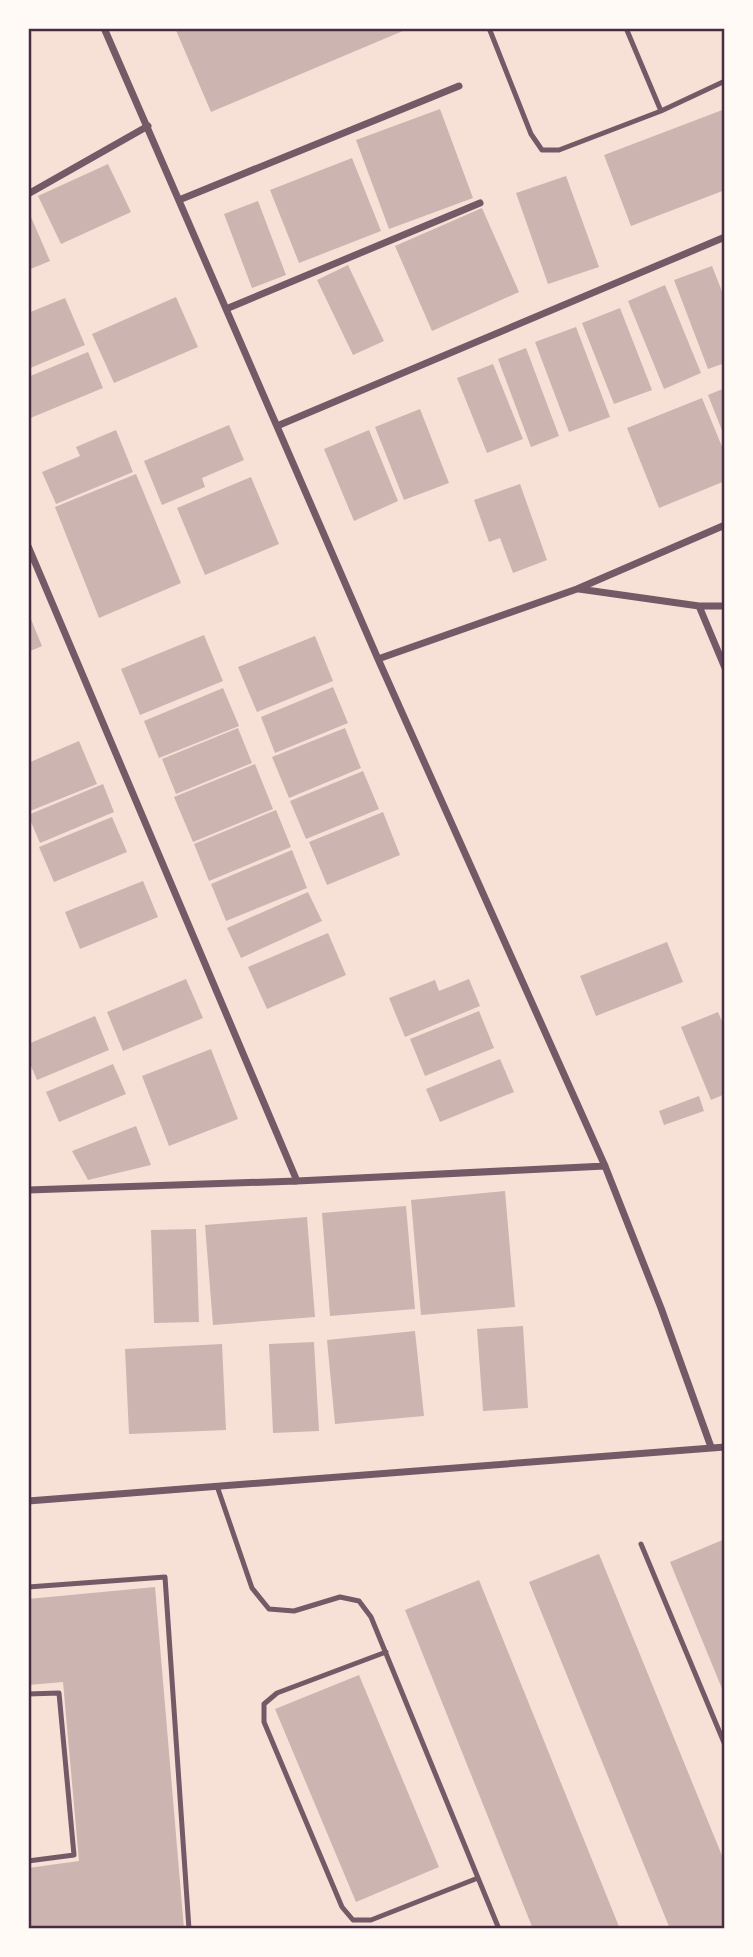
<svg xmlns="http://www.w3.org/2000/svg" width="753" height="1957" font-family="Literata,serif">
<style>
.building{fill:#ccb4b1}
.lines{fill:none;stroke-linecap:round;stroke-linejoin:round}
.service{stroke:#755966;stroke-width:5}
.minor{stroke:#755966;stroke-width:7}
.neatline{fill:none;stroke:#4a2c40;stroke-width:2.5}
</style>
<rect width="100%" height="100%" fill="#f7e1d7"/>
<path class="building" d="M175 28H410L211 112Z
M440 109 473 198 389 229 356 140Z
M725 109V190L631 226 604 155Z
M352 158 381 231 299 263 270 190Z
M108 164 131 212 61 244 38 196Z
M566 176 599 267 548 284 516 193Z
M258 201 286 275 252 288 224 214Z
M482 208 519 292 432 331 395 246Z
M28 210 50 261 28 270Z
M348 265 384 341 353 355 317 280Z
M712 266 725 299V363L708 369 674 280Z
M665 285 701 373 664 389 628 301Z
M176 297 198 347 114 383 92 334Z
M65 298 85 345 28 369V313Z
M620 308 652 390 614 404 582 323Z
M576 327 610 417 569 432 535 342Z
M526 348 559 436 531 447 498 359Z
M88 352 103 388 28 419V377Z
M493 364 523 439 487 453 457 378Z
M725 388V438L708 395Z
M702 398 725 454V481L659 508 627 428Z
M420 409 449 483 404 500 375 427Z
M229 425 244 460 202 478 205 487 162 505 144 461Z
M116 430 133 472 56 504 42 472 80 456 76 447Z
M369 430 398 501 354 521 324 449Z
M136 474 181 583 99 618 55 507Z
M251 477 279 544 205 575 177 508Z
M520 484 547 560 513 573 500 538 489 542 474 500Z
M28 612 42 646 28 652Z
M204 635 223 681 140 715 121 669Z
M315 636 333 681 257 712 238 667Z
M333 687 348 723 275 753 261 717Z
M223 688 239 726 159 758 144 721Z
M238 728 252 763 176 794 162 759Z
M345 728 361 768 289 798 272 757Z
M79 741 97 784 30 811 28 807V763Z
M255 764 273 809 193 842 174 797Z
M363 771 379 809 306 839 290 801Z
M103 784 114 812 40 843 28 815Z
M276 810 291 847 209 881 194 844Z
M383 812 400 855 327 885 309 842Z
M112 817 127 852 54 882 39 847Z
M292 850 307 888 226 921 211 884Z
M143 881 158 917 80 949 65 912Z
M308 892 322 921 241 958 227 928Z
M328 933 346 975 267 1009 248 967Z
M667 942 683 982 596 1016 580 976Z
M186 979 203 1018 123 1051 107 1012Z
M469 979 480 1006 405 1037 389 998 435 980 439 991Z
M479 1011 494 1048 425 1076 410 1039Z
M718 1012 725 1028V1094L711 1100 681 1027Z
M95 1016 109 1050 37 1080 28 1059V1044Z
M211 1049 238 1119 169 1146 142 1076Z
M500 1059 514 1092 440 1122 426 1089Z
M113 1064 126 1094 59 1122 46 1092Z
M699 1096 704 1111 664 1125 659 1111Z
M136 1126 151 1165 88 1180 72 1151Z
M505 1191 515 1307 421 1315 411 1200Z
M406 1206 415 1309 330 1316 322 1213Z
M307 1217 315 1317 213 1325 205 1225Z
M196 1229 199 1322 154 1323 151 1230Z
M523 1326 528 1408 483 1411 477 1329Z
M415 1331 424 1416 335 1424 327 1340Z
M314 1342 319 1431 273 1433 269 1344Z
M222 1344 226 1430 129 1434 125 1349Z
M725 1539V1696L670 1562Z
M599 1554 725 1863V1929H670L529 1582Z
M479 1580 620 1929H533L405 1610Z
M155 1587 184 1929H28V1868L79 1861 63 1682 28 1685V1599Z
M359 1675 439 1867 356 1902 275 1709Z"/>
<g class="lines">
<path class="service" d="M489 28 531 134 542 150H559L661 111 725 81
M626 28 661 111
M217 1486 252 1588 269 1609 294 1611 340 1597 359 1601 371 1617 499 1929
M641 1544 725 1745
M28 1587 165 1577 189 1929
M386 1652 277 1693 264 1704V1722L342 1907 353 1920H371L478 1878
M28 1694 59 1693 74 1855 28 1861"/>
<path class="minor" d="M104 28 378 659 605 1166 661 1308 711 1447
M28 194 148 126
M179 200 459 86
M226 309 480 203
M277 426 725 237
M28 546 297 1181
M579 589 699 606 725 668
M699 606H725
M378 659 577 589 725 525
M28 1190 297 1181 605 1166
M28 1501 725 1447"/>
</g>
<rect width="753" height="1957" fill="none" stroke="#fffaf5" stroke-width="60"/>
<rect x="30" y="30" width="693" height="1897" class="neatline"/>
</svg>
